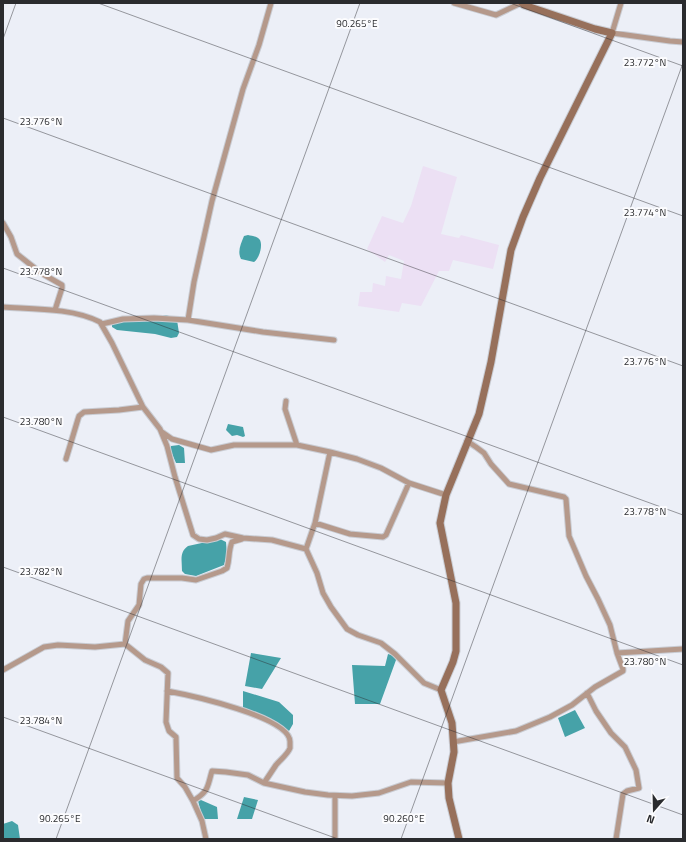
<svg xmlns="http://www.w3.org/2000/svg" width="686" height="842" font-family="'Titillium Web',sans-serif">
<style>
.industrial{fill:#ece0f4}
.water{fill:#46a2a8}
.lines{fill:none;stroke-linecap:round;stroke-linejoin:round}
.street-casing{stroke:#c9ccd3;stroke-width:7}
.secondary-casing{stroke:#c9ccd3;stroke-width:9}
.street{stroke:#b5998b;stroke-width:5}
.secondary{stroke:#97705b;stroke-width:7}
.ticks{fill:none;stroke:#2a2b2e;stroke-width:1;stroke-opacity:0.45}
.ticks-label{font-size:10px;text-anchor:middle;fill:#2a2b2e;stroke:#fcfcfe;stroke-width:4;stroke-linejoin:round;paint-order:stroke}
</style>
<rect width="100%" height="100%" fill="#eceff7"/>
<path class="industrial" d="M423 166 457 177 441 234 459 238 461 235 499 245 493 269 453 260 449 271H439L421 306 402 303 399 312 358 306 360 292H372L373 283 385 286 386 276 401 279 404 261 389 255 385 262 367 249 382 216 403 223 411 206Z"/>
<path class="water" d="M248 235C252 236 257 236 260 240 263 246 259 259 254 262L241 259C237 251 241 244 244 236Z
M147 315H166L172 317 177 320 179 333 177 337 171 338 155 334 117 330 112 327V322L128 317Z
M228 424 243 427 245 436 243 437 237 435 232 436 226 430Z
M179 445 184 448 185 463H176L170 449 171 446Z
M220 539 226 542 227 555 224 565 196 576 185 574 182 571C182 561 179 552 188 546Z
M251 653 281 658 262 689 245 686Z
M388 654 395 656 396 660 380 704H355L352 665 385 666Z
M243 691 279 702 293 715V724L289 731 268 718 243 709Z
M575 710 585 728 565 737 558 718Z
M244 797 258 800 252 819H237Z
M201 800 217 807 218 819H203L198 801Z
M12 821 18 825 20 839H3V824Z"/>
<g class="lines">
<g class="street-casing">
<path id="street" d="M454 3 496 15 521 3
M621 3 612 33 670 41 683 42
M3 223 11 237 17 254 41 273 62 285V288L55 310
M3 307C33 309 73 308 100 322L112 343 143 407 160 429 167 446 175 477 193 535 199 539 207 540 216 538 225 534 243 538 272 540 306 549 317 573 323 593 331 607 347 629 358 635 381 643 395 654 424 683 441 690
M188 320 194 282 212 201 243 89 259 45 271 3
M102 324 123 319 154 318 188 320 263 332 334 340
M286 401 285 409 297 445
M162 432 172 439 211 450 234 445H297L330 452 357 459 381 468 409 483 446 495
M467 441 476 447 484 453 491 464 509 484 564 497 566 499 569 536 586 576 598 599 610 625 617 653 683 649
M66 459 78 419 79 416 84 412 119 410 143 407
M315 523 350 534 383 537 386 535 409 483
M306 549 315 523 330 452
M125 644 128 621 139 605 141 584 144 579 147 578H182L196 580 222 571 227 568C230 558 228 552 232 542L242 539
M3 670 44 647 58 645 95 647 125 644 145 660 161 667 168 673 166 722 169 731 176 737 177 778 185 787 193 801 202 821 206 839
M167 691C189 695 291 717 290 742 290 744 290 746 290 748 288 754 280 760 276 765 272 771 268 777 264 783
M587 693 596 711 611 733 625 747 636 770 639 788 627 791 623 794 616 839
M453 742 516 731 550 717 572 705 595 687 623 671V669L617 653
M335 796V839
M193 801C209 791 207 788 212 771L226 772 248 775 264 783 305 792 328 795 352 796 379 793 411 782 448 783"/>
</g>
<g class="secondary-casing">
<path id="secondary" d="M459 839 449 798 448 783 454 752 452 723 441 690 453 662 456 651V603L440 523 446 495 479 414 491 362 511 250 523 217 540 178 612 33 595 29 524 5 522 3"/>
</g>
<use href="#street" class="street"/>
<use href="#secondary" class="secondary"/>
</g>
<path class="ticks" d="M98 3 683 216M510 3 683 66M3 39 16 3M3 118 683 366M3 268 683 515M3 417 683 665M3 567 683 815M3 717 338 839M56 839 360 3M401 839 683 63"/>
<g class="ticks-label">
<text x="357" y="27">90.265°E</text>
<text x="645" y="66">23.772°N</text>
<text x="41" y="125">23.776°N</text>
<text x="645" y="216">23.774°N</text>
<text x="41" y="275">23.778°N</text>
<text x="645" y="365">23.776°N</text>
<text x="41" y="425">23.780°N</text>
<text x="645" y="515">23.778°N</text>
<text x="41" y="575">23.782°N</text>
<text x="645" y="665">23.780°N</text>
<text x="41" y="724">23.784°N</text>
<text x="60" y="822">90.265°E</text>
<text x="404" y="822">90.260°E</text>
</g>
<rect width="686" height="842" fill="none" stroke="#2a2b2e" stroke-width="8"/>
<g transform="translate(654 810) rotate(200)" stroke="#fcfcfe" stroke-width="3" paint-order="stroke">
<path d="M0-3L7 15L0 10L-7 15Z" fill="#2a2b2e"/>
<text y="-6" font-size="11" font-weight="bold" text-anchor="middle" fill="#2a2b2e">N</text>
</g>
</svg>
